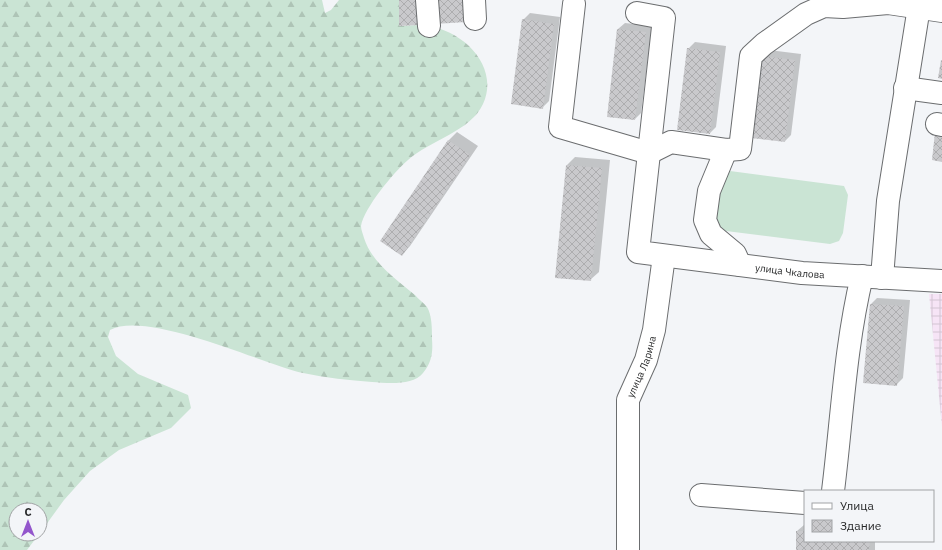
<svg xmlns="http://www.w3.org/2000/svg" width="942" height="550" font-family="'IBM Plex Sans',sans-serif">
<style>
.industrial{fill:url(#industrial-grid)}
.grass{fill:#cae4d4}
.forest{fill:url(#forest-firs)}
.shadow{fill:#0003}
.building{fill:url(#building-cross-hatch)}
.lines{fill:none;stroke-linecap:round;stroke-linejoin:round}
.minor-casing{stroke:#6b6d6f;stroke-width:24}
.minor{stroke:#fff;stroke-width:22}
.labels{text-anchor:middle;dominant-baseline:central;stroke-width:3;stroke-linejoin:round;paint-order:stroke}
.street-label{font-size:10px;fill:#272829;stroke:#f3f5f8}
</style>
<defs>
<pattern id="industrial-grid" width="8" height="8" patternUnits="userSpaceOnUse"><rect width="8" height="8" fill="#f6e4f6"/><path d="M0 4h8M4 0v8" fill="none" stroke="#d3c4d3"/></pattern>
<pattern id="forest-firs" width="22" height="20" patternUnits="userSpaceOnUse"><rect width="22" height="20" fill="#cae4d4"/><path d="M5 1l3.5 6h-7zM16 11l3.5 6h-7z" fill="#aec4b6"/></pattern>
<pattern id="building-cross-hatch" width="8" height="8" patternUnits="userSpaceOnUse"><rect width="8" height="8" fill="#c9c9cc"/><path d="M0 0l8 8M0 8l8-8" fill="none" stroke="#adadaf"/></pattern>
</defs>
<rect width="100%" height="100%" fill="#f3f5f8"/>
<path class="industrial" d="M929 294H942V427Z"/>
<path class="grass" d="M730 171 844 186 848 195 843 233 839 241 830 244 726 231 718 227C715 217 717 181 724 174 726 172 728 172 730 171Z"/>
<path class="forest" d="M0 0H322L325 13 331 10 339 0H399L400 26C409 26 419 24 428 26 464 31 500 67 483 104 471 131 429 141 408 160 394 172 364 208 361 226 361 230 363 234 364 238 372 263 396 279 415 295 418 299 424 303 427 307 432 315 432 329 432 339 433 352 432 362 423 373 413 386 387 383 372 382 349 380 326 378 303 373 260 363 147 310 110 330L108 337 116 356 138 374 188 395 191 408 171 428 119 450 90 471 64 500 40 533V510H16V534H39L27 550H0Z"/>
<path class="shadow" d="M530 13 560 17 549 101 543 107 523 20Z
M625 23 652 26 641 113 635 119 618 29Z
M695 42 726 46 716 127 710 133 688 49Z
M769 50 801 54 791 135 785 141 762 56Z
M457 132 478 146 410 246 402 255 381 241 449 140Z
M575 157 610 160 599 272 590 280 556 277 567 165Z
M877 298 910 300 903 378 896 385 864 382 871 304Z
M804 525 805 541H875V550H797V531Z"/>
<path class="building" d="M399 0H419L420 25 399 26Z
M434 0H465L466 22 435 24Z
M522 19 554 24 543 109 511 104Z
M617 29 646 32 635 120 607 117Z
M687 48 720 52 710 134 677 130Z
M761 56 795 60 785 142 751 138Z
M941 60H942V79L938 78Z
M935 132H942V162L932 160Z
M448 140 470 155 402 256 380 241Z
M566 165 602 168 591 281 555 278Z
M870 304 904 306 897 386 863 383Z
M796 531H805V541H870L869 550H796Z"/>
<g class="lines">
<g class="minor-casing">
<g id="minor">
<path d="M427 0 429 26"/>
<path d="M474 0 475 19"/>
<path d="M574 4 560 127 649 153 671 142 726 150 709 191 705 220 711 234 735 254 740 265"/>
<path id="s1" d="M637 13 664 18 638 252 802 273 942 281"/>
<path d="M905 88 942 93"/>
<path d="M937 124 942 125"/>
<path d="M726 150 740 149 751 56 764 44 806 14 824 6 843 7 888 3 942 11"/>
<path d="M882 278 888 201 919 7 910 0"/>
<path d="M833 491C842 419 845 347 862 276"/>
<path d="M701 495 805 503"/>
<path id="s2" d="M628 550V400L646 360 654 330 664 256"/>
</g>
</g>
<use href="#minor" class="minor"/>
</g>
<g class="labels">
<g class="street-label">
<text stroke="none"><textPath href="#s1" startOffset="416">улица Чкалова</textPath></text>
<text stroke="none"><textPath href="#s2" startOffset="186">улица Ларина</textPath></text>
</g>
</g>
<rect x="804" y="490" width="130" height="52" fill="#f3f5f8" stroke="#a1a3a5"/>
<rect x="812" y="503" width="20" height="6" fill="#ffffff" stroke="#a1a3a5"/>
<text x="840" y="510" font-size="12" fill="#272829">Улица</text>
<rect x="812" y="520" width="20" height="12" fill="url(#building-cross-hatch)" stroke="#a1a3a5"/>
<text x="840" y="530" font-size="12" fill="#272829">Здание</text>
<g transform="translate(28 522)"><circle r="19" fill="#f3f5f8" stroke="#a1a3a5"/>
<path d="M0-3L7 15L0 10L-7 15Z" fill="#9356cc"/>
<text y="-6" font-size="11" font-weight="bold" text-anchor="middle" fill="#272829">С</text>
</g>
</svg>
